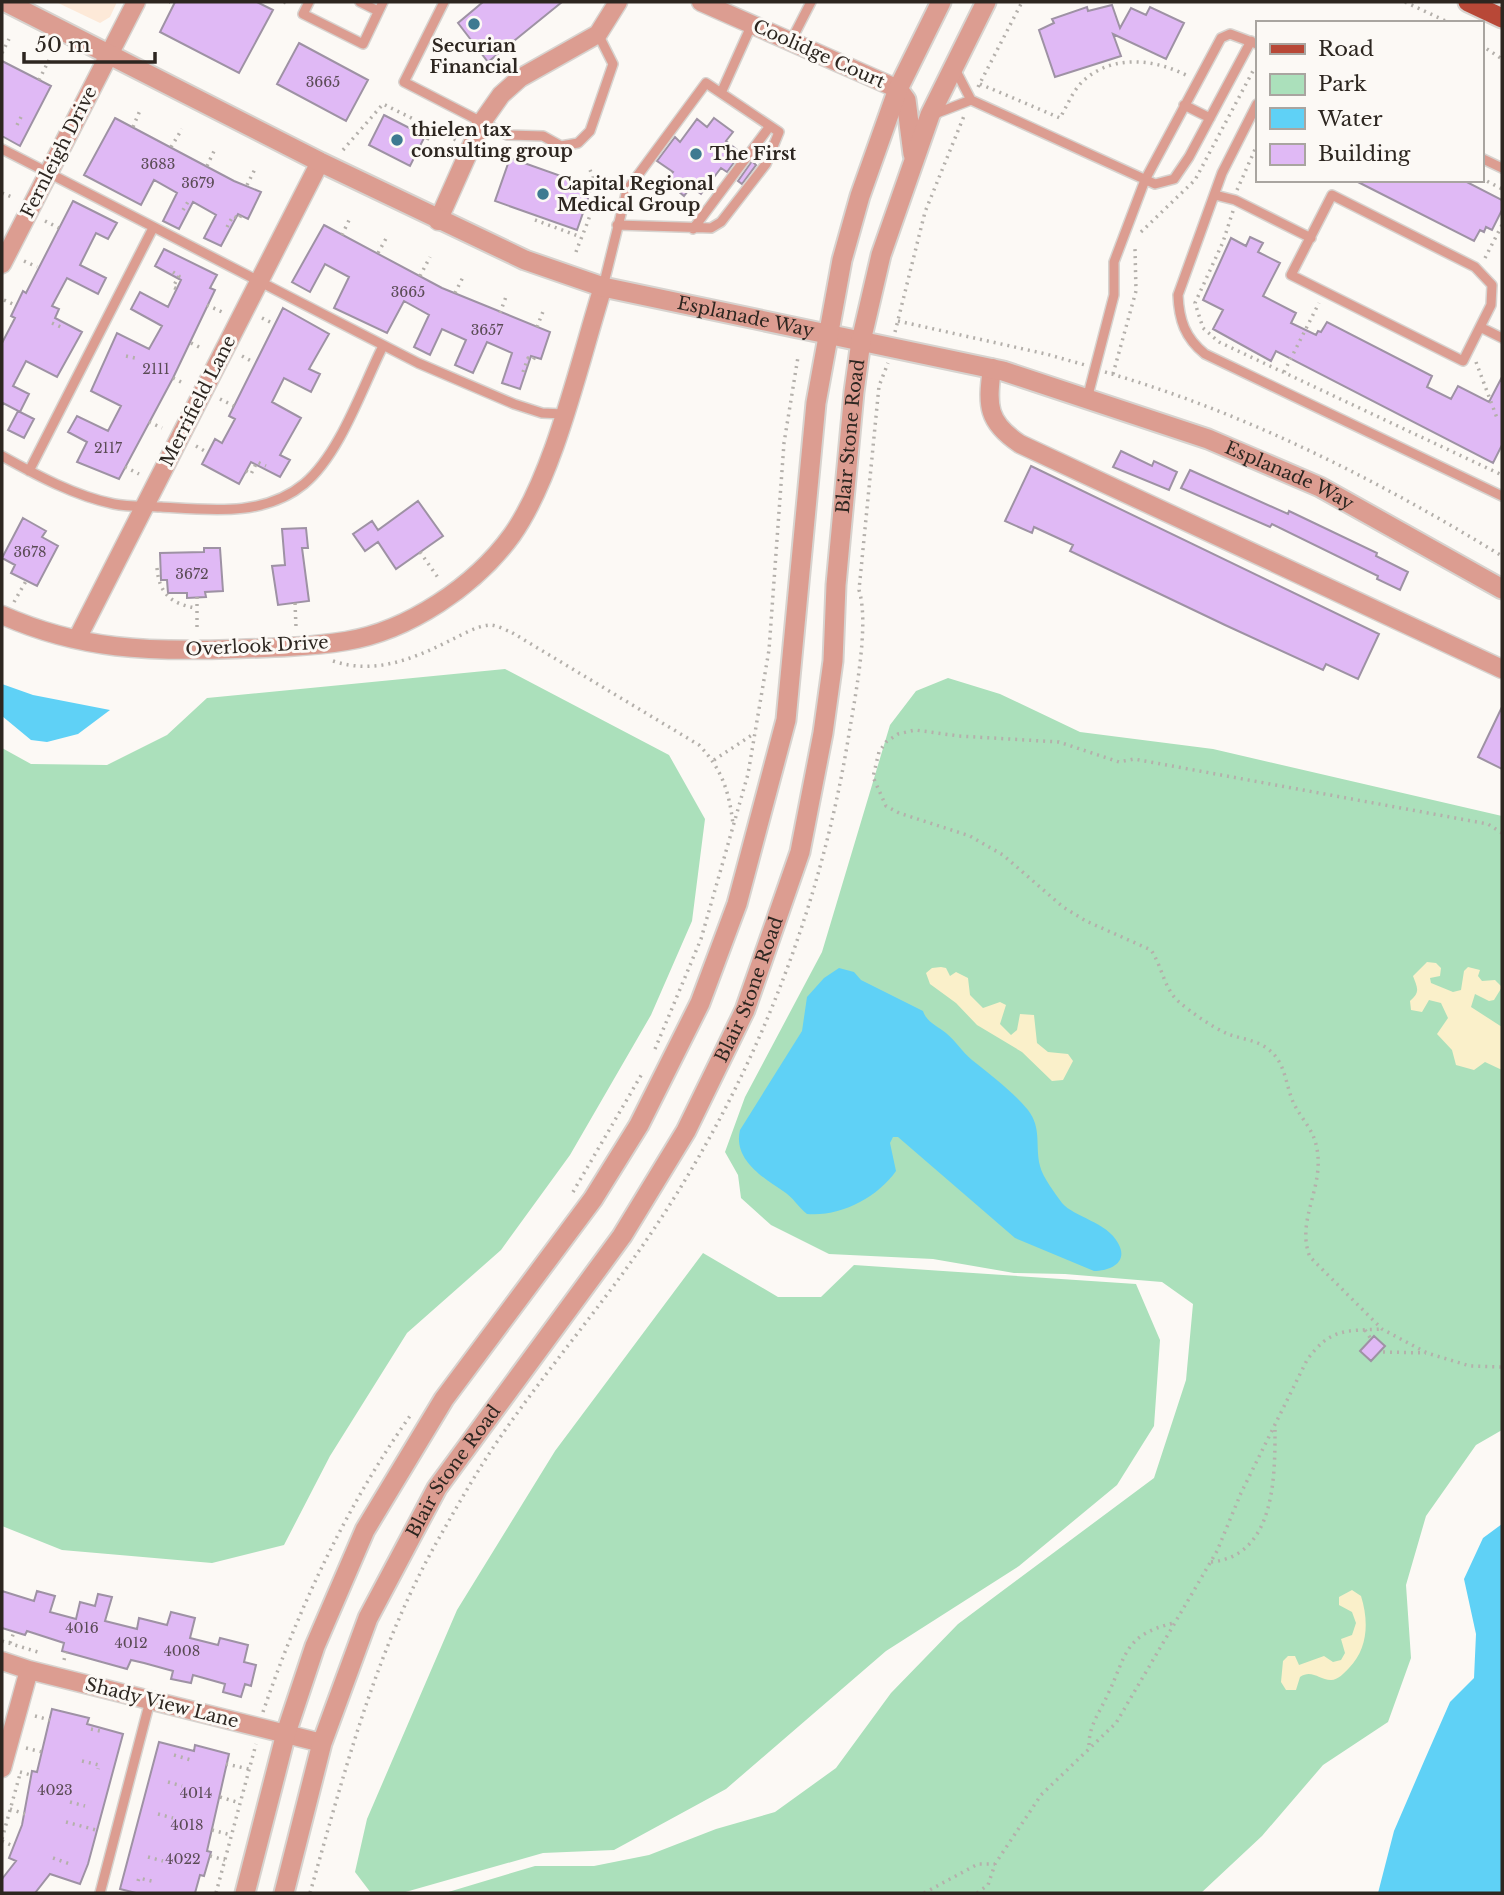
<svg xmlns="http://www.w3.org/2000/svg" width="1504" height="1895" font-family="'Libre Baskerville',serif">
<style>
.built{fill:#fde9d8}
.green{fill:#abe0bb}
.sand{fill:#faf0ca}
.water{fill:#5fd1f6}
.building{fill:#e0b9f5;stroke:#9e92a4;stroke-width:2}
.lines{fill:none;stroke-linecap:round;stroke-linejoin:round}
.service-casing{stroke:#d7d3cf;stroke-width:12}
.minor-casing{stroke:#d7d3cf;stroke-width:21}
.tertiary-casing{stroke:#d7d3cf;stroke-width:23}
.primary-casing{stroke:#d7d3cf;stroke-width:23}
.path{stroke:#b4b0ab;stroke-width:3.5;stroke-dasharray:2 5;stroke-linecap:butt}
.service{stroke:#dc9d91;stroke-width:9}
.minor{stroke:#dc9d91;stroke-width:18}
.tertiary{stroke:#dc9d91;stroke-width:19}
.primary{stroke:#b84837;stroke-width:19}
.poi-dot{fill:#3e7a91;stroke:#fcf9f5;stroke-width:2.5}
.labels{text-anchor:middle;dominant-baseline:central;stroke-width:6;stroke-linejoin:round;paint-order:stroke}
.number-label{font-size:14px;fill:#5a4b55}
.poi-label{font-size:18px;font-weight:bold;fill:#2d2620;stroke:#fcf9f5;text-anchor:start}
.street-label{font-size:18px;fill:#2d2620;stroke:#fcf9f5}
</style>
<rect width="100%" height="100%" fill="#fcf9f5"/>
<path class="built" d="M56 2H117L110 17 100 23Z"/>
<path class="green" d="M505 669 669 755 705 819 692 921 651 1015 570 1155 501 1250 407 1333 330 1456 284 1545 212 1563 62 1550 2 1526V748L31 764 107 765 167 735 207 698Z
M948 678 1000 694 1080 732 1213 749 1502 816V1430L1476 1445 1426 1516 1406 1585 1411 1658 1388 1722 1323 1765 1262 1836 1201 1893H445L535 1866H594L649 1855 716 1829 775 1812 836 1768 891 1693 958 1624 1154 1478 1186 1380 1193 1304 1162 1282 1065 1274 1014 1273 933 1259 829 1254 771 1225 741 1198 738 1175 725 1152 745 1097 822 952 890 725 916 691Z
M703 1253 778 1297H821L854 1265 1136 1284 1160 1340 1154 1426 1117 1485 1019 1566 886 1651 726 1789 614 1850 543 1853 402 1893H371L355 1872 367 1819 457 1610 555 1451Z"/>
<path class="sand" d="M1427 962 1436 963 1441 968 1440 976 1430 978 1431 983 1453 992 1461 990 1464 971 1468 967 1480 970 1478 976 1482 981 1495 980 1502 987 1494 1000 1489 1001 1475 994 1471 1007 1502 1027V1070L1485 1062 1474 1070 1456 1065 1452 1050 1437 1034 1448 1018 1441 1003 1429 1000 1422 1012 1411 1010 1410 1001C1421 992 1417 987 1413 976Z
M941 967 946 968 950 976 956 972 968 978 970 995 983 1008 1000 1002 1006 1005 1000 1024 1011 1035 1017 1030 1020 1014 1034 1015 1037 1043 1048 1052 1068 1054 1073 1061 1063 1080 1052 1081 1022 1052 977 1025 956 1003 930 984 926 973 932 968Z
M1352 1590 1361 1596C1369 1622 1368 1648 1349 1668 1344 1673 1338 1680 1331 1680 1319 1680 1312 1669 1300 1677L1296 1690H1286L1281 1682 1283 1661 1288 1656H1295L1299 1665 1324 1656 1333 1662 1341 1660 1345 1653 1341 1639 1352 1635 1356 1623 1352 1612 1339 1605V1597Z"/>
<path class="water" d="M2 684 33 695 110 710 78 734 47 742 31 740 2 716Z
M839 968 854 972 861 980 923 1011C927 1023 938 1026 946 1033 956 1041 962 1052 972 1060 992 1076 1011 1090 1028 1110 1042 1128 1035 1146 1040 1166 1043 1178 1055 1193 1062 1203 1074 1217 1107 1222 1118 1243 1129 1262 1111 1271 1094 1271L1015 1238 898 1137H893L890 1143 896 1171C877 1198 840 1217 807 1214 798 1207 793 1197 783 1191 762 1177 733 1159 740 1130L802 1031 807 997 824 978Z
M1502 1524V1893H1378L1394 1831 1425 1759 1450 1702 1474 1678 1476 1634 1464 1579 1483 1538Z"/>
<path class="building" d="M175 2H257L273 10 239 73 160 32Z
M483 2H562L488 62 458 23Z
M1112 5 1120 28 1131 8 1146 15 1150 7 1184 23 1166 59 1113 34 1121 56 1055 77 1039 30 1054 23 1052 19 1087 7 1088 11Z
M299 43 368 80 346 121 277 84Z
M2 61 51 86 20 146 2 136Z
M384 115 425 136 410 166 369 145Z
M115 118 234 181 261 192 248 219 238 214 221 246 204 238 216 215 193 202 179 229 163 221 177 193 154 180 141 205 84 175Z
M714 118 733 132 726 141 741 153 727 172 721 168 701 194 691 187 684 196 666 181 673 172 657 161 675 137 680 142 697 119 707 127Z
M510 158 592 187 577 230 495 201Z
M752 161 756 165 742 184 738 181Z
M1354 180H1463L1502 200V210L1492 230 1486 227 1484 232 1480 230 1474 241Z
M73 201 117 223 108 239 96 233 80 265 106 278 98 294 67 278 52 306 59 309 55 318 82 332 57 377 26 361 13 386 29 394 20 412 3 403 2 406V343L15 318 11 316 23 291 26 293Z
M324 225 442 288 550 332 541 359 531 356 520 389 502 383 512 353 487 342 473 373 455 365 466 340 442 329 430 355 414 347 429 315 404 301 387 333 334 308 349 277 325 264 310 292 292 282Z
M1250 237 1263 243 1258 252 1280 263 1263 296 1296 313 1291 323 1316 335 1318 331 1321 332 1327 322 1432 376 1427 387 1451 399 1458 386 1489 402 1502 377V445L1493 463 1276 351 1271 361 1213 329 1223 310 1203 300 1231 238 1246 246Z
M164 249 217 275 210 288 215 290 173 378 119 479 77 462 87 442 68 432 77 416 108 431 121 406 91 391 117 333 149 349 162 326 131 309 140 292 168 307 181 280 155 266Z
M283 308 329 334 309 369 320 374 311 392 284 378 272 402 301 418 280 455 290 460 280 477 251 462 239 484 202 464 215 439 222 443 235 419 229 416Z
M18 411 34 419 24 438 8 430Z
M1121 451 1152 466 1154 461 1177 472 1169 490 1113 467Z
M1031 466 1379 634 1358 679 1326 664 1323 670 1225 625 1070 551 1073 545 1034 527 1032 533 1005 521Z
M1190 470 1288 514 1289 511 1377 553 1376 556 1408 572 1400 590 1377 579 1378 576 1272 524 1270 527 1181 488Z
M418 501 443 536 396 569 378 542 365 551 353 534 372 521 378 530Z
M23 518 46 531 42 537 58 546 37 586 11 573 15 565 2 558Z
M306 528 308 548H302L309 601 278 605 272 566 285 565 282 529Z
M204 548H220L223 591 205 592 206 597 187 598V593H168L167 580H161L160 553 204 552Z
M1502 707V769L1478 757Z
M1374 1336 1385 1346 1371 1361 1360 1351Z
M2 1591 34 1601 37 1591 55 1596 50 1612 76 1619 80 1602 95 1606 98 1594 112 1597 105 1621 137 1629 139 1618 167 1625 171 1612 195 1618 190 1638 218 1645 220 1638 248 1645 244 1662 256 1665 251 1686 245 1684 241 1697 223 1692 225 1684 193 1675 191 1683 171 1679 173 1671 144 1663 131 1660 127 1669 62 1651 64 1643 27 1631 25 1635 2 1628Z
M52 1709 89 1718 87 1724 123 1734 88 1864 80 1884 50 1874 35 1893H2V1879L16 1861 9 1858 22 1825 32 1771 37 1772Z
M159 1742 194 1751 195 1745 229 1754 207 1851 211 1852 204 1876 200 1875 195 1893H136L120 1889Z"/>
<g class="lines">
<g class="service-casing">
<path id="service" d="M309 2 303 14 363 44 383 2
M360 2 378 11
M444 2 404 82 507 135 543 136 561 146 578 143 590 131 613 64 598 34
M791 41 811 2
M955 69 971 100 1155 184 1174 179 1189 157 1251 41
M721 93 752 24
M1257 104 1222 173 1178 295C1179 320 1185 338 1205 354L1502 496
M1184 105 1210 118
M932 115 971 100
M2 149 418 363 514 404 542 413 563 414
M1481 158 1502 168
M1215 195 1235 200 1311 238
M1332 195 1475 267 1492 285 1491 305 1463 361 1291 275Z
M693 229 770 126
M603 287 627 190 706 83 779 132 766 164 721 222 711 228 617 225
M1480 327 1502 338
M1087 399 1114 295V262L1145 180 1221 38 1230 34 1257 44
M2 456C36 475 75 496 114 504 128 507 146 506 161 507 210 510 264 517 304 484 340 454 362 388 383 346
M29 471 153 228
M100 1893 150 1701"/>
</g>
<g class="minor-casing">
<path id="minor" d="M701 2 898 89
M438 221 482 122 501 95 520 78 598 34 618 2
M2 264 136 2
M992 368C987 406 987 422 1020 444L1502 669
M2 615C81 650 149 652 235 649 271 648 309 647 346 641 408 631 475 586 512 535 555 474 580 359 603 287
M77 639 320 162
M2 1661 29 1670 322 1743
M2 1768 29 1670"/>
</g>
<g class="tertiary-casing">
<g id="tertiary">
<path id="s1" d="M6 2 320 162 525 260 603 287 1003 371 1208 439 1320 487 1502 589"/>
<path d="M898 89 906 100 913 154"/>
<path d="M245 1893 286 1733 315 1646 365 1530 444 1399 593 1199 639 1125 700 1003 737 904 786 720 816 403 842 260 860 196 898 89 941 2"/>
<path id="s2" d="M284 1893 322 1743 368 1618 437 1488 622 1236 686 1131 745 1010 800 852 823 733 833 661 836 585 854 392 861 341 881 255 930 115 986 2"/>
</g>
</g>
<g class="primary-casing">
<path id="primary" d="M1468 2 1502 18"/>
</g>
<path class="path" d="M169 2H170
M284 2 286 3
M1405 2 1450 23
M1481 45 1502 59
M2 53 9 39
M39 80 49 60
M980 84 1060 118C1067 106 1073 90 1084 80 1114 54 1155 59 1188 76
M978 87 1022 2
M17 125 22 115
M133 127 141 108
M427 140 433 128
M171 147 182 129
M343 150 383 104 458 141
M207 166 216 147
M1481 178 1502 189
M247 185 256 167
M1237 190 1257 145
M2 193 14 198
M183 210 189 200
M1233 211 1223 242 1195 303 1203 328 1219 342 1502 475
M535 220 581 237
M45 221 59 228
M227 227 233 216 239 219 241 215
M1141 232 1195 180 1254 69
M342 235 351 216
M576 252C585 226 603 196 590 170
M378 253 388 235
M1485 258 1502 225
M24 261 37 267
M173 272 179 276 173 287 177 289
M420 276 430 257
M455 293 464 275
M4 300 15 305
M207 305 222 312
M500 313 507 294
M262 318 274 324
M898 321 1046 354 1085 365
M52 323 63 328
M537 327 544 309
M895 332 925 212 964 116
M191 343 203 349
M126 356 139 359
M242 356 253 362
M1476 362 1497 418
M523 372 528 358 533 360 535 357
M1105 372C1246 413 1378 480 1502 556
M1284 372 1319 303
M1113 374 1136 291 1135 249
M173 378 185 384
M220 399 234 406
M149 422 162 428
M196 446 208 453
M125 467 139 474
M246 471 251 474 257 462 266 466
M420 552 439 579
M157 568C159 593 171 604 196 608
M197 597V631
M14 602 26 581
M295 603 296 627
M333 661C374 675 413 659 449 641 462 635 476 626 490 625 497 625 505 630 511 632L699 745C722 769 729 791 733 824
M714 760 755 733
M1502 833 1488 824 1134 759 1119 762 1059 742 959 736 915 730 898 734 886 742 879 752 873 777 886 806 899 813 970 836 1003 855 1063 907 1086 921 1151 950C1162 966 1164 989 1179 1002 1192 1013 1212 1027 1228 1034 1241 1039 1257 1040 1268 1049 1287 1063 1285 1087 1295 1106 1301 1117 1310 1127 1314 1138 1330 1182 1294 1218 1310 1257L1382 1329 1427 1353 1470 1366 1502 1367
M655 1049 701 939 748 774 769 650 784 443 798 357
M573 1192 643 1072
M1365 1330 1371 1339
M1383 1352 1426 1353
M1211 1562C1275 1556 1275 1477 1275 1430
M2 1641 41 1653
M10 1643 14 1632
M64 1660 66 1652
M263 1712C298 1609 347 1505 410 1416
M35 1716 50 1720
M91 1729 104 1732
M1089 1745C1089 1725 1100 1712 1108 1694 1127 1654 1124 1635 1174 1623
M26 1748 42 1752
M174 1755 191 1760
M82 1761 99 1765 98 1769
M226 1764 249 1769
M20 1772 31 1775
M168 1782 182 1786
M220 1797 240 1803
M70 1802 85 1806
M10 1809 25 1814
M158 1814 173 1818
M66 1822 96 1830
M212 1830 231 1835
M2 1839 20 1774
M2 1841 13 1846
M210 1856 225 1860
M148 1857 163 1861
M53 1858 70 1864
M138 1881 139 1878 156 1882
M216 1893 256 1744
M310 1893C344 1774 374 1656 434 1547 455 1510 476 1472 501 1436 546 1371 598 1310 643 1245 747 1095 818 921 848 740 854 702 870 626 859 590L879 386 888 363
M924 1893 978 1864H995
M977 1893 988 1885 995 1864 1041 1795 1116 1723 1217 1551 1241 1493 1307 1360C1330 1328 1345 1331 1382 1329"/>
<use href="#service" class="service"/>
<use href="#minor" class="minor"/>
<use href="#tertiary" class="tertiary"/>
<use href="#primary" class="primary"/>
</g>
<g class="poi-dot">
<circle cx="474" cy="24" r="7"/>
<circle cx="397" cy="140" r="7"/>
<circle cx="696" cy="154" r="7"/>
<circle cx="543" cy="194" r="7"/>
</g>
<g class="labels">
<g class="number-label">
<text x="323" y="82">3665</text>
<text x="158" y="164">3683</text>
<text x="198" y="183">3679</text>
<text x="408" y="292">3665</text>
<text x="487" y="330">3657</text>
<text x="156" y="369">2111</text>
<text x="108" y="448">2117</text>
<text x="30" y="552">3678</text>
<text x="192" y="574">3672</text>
<text x="82" y="1628">4016</text>
<text x="131" y="1643">4012</text>
<text x="182" y="1651">4008</text>
<text x="55" y="1790">4023</text>
<text x="196" y="1793">4014</text>
<text x="187" y="1825">4018</text>
<text x="183" y="1859">4022</text>
</g>
<g class="poi-label">
<text x="474" y="46" text-anchor="middle">Securian<tspan x="474" dy="21">Financial</tspan></text>
<text x="411" y="130">thielen tax<tspan x="411" dy="21">consulting group</tspan></text>
<text x="710" y="154">The First</text>
<text x="557" y="184">Capital Regional<tspan x="557" dy="21">Medical Group</tspan></text>
</g>
<g class="street-label">
<text transform="translate(819 54) rotate(24)">Coolidge Court</text>
<text transform="translate(59 152) rotate(-63)">Fernleigh Drive</text>
<text stroke="none"><textPath href="#s1" startOffset="808">Esplanade Way</textPath></text>
<text transform="translate(198 401) rotate(-63)">Merrifield Lane</text>
<text stroke="none"><textPath href="#s2" startOffset="1592">Blair Stone Road</textPath></text>
<text stroke="none"><textPath href="#s1" startOffset="1376">Esplanade Way</textPath></text>
<text transform="translate(257 646) rotate(-3)">Overlook Drive</text>
<text stroke="none"><textPath href="#s2" startOffset="1026">Blair Stone Road</textPath></text>
<text stroke="none"><textPath href="#s2" startOffset="458">Blair Stone Road</textPath></text>
<text transform="translate(162 1703) rotate(14)">Shady View Lane</text>
</g>
</g>
<rect width="1504" height="1895" fill="none" stroke="#2d2620" stroke-width="7"/>
<rect x="1256" y="21" width="228" height="161" fill="#fcf9f5" stroke="#a9a5a0" stroke-width="2"/>
<rect x="1270" y="44" width="35" height="10" fill="#b84837" stroke="#a9a5a0" stroke-width="2"/>
<text x="1318" y="56" font-size="21" fill="#2d2620">Road</text>
<rect x="1270" y="74" width="35" height="21" fill="#abe0bb" stroke="#a9a5a0" stroke-width="2"/>
<text x="1318" y="91" font-size="21" fill="#2d2620">Park</text>
<rect x="1270" y="108" width="35" height="21" fill="#5fd1f6" stroke="#a9a5a0" stroke-width="2"/>
<text x="1318" y="126" font-size="21" fill="#2d2620">Water</text>
<rect x="1270" y="144" width="35" height="21" fill="#e0b9f5" stroke="#a9a5a0" stroke-width="2"/>
<text x="1318" y="161" font-size="21" fill="#2d2620">Building</text>
<path d="M24 52v10h131v-10" fill="none" stroke="#2d2620" stroke-width="3.5"/>
<text x="35" y="52" font-size="21" fill="#2d2620" stroke="#fcf9f5" stroke-width="5" paint-order="stroke">50 m</text>
</svg>
